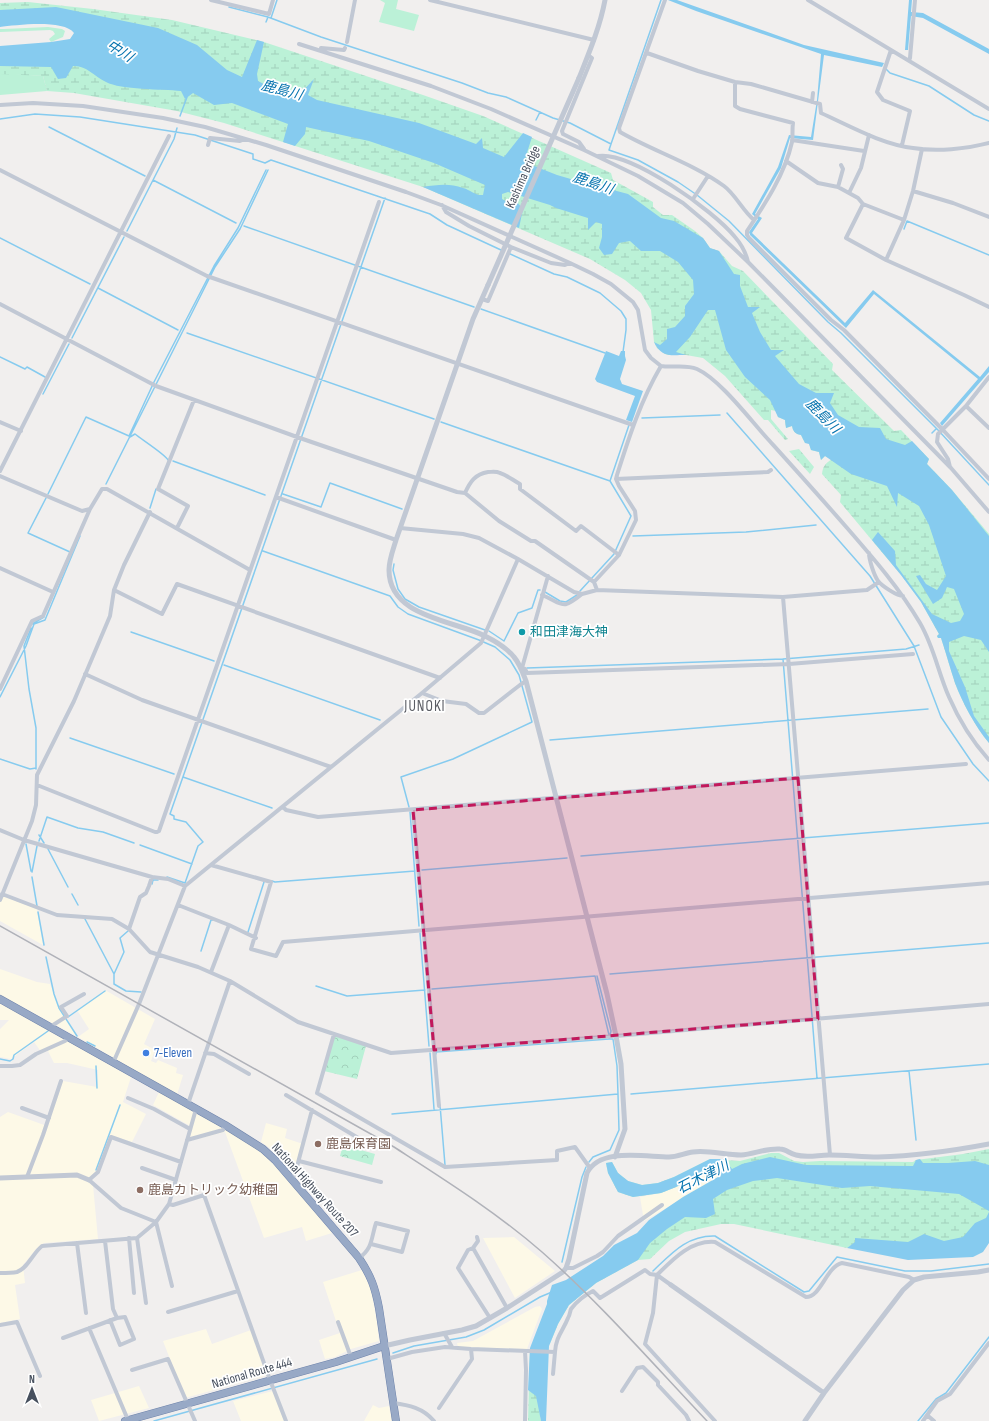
<svg xmlns="http://www.w3.org/2000/svg" width="989" height="1421" font-family="'Sofia Sans Condensed','Noto Sans JP',sans-serif">
<style>
.commercial{fill:#fdf9e7}
.green{fill:#bbf1d7}
.wetland{fill:url(#wetland-marsh)}
.park{fill:url(#park-crowns)}
.water{fill:#86cbef}
.lines{fill:none;stroke-linecap:round;stroke-linejoin:round}
.stream{stroke:#86cbef;stroke-width:1.5}
.trunk-casing{stroke:#6f84ab;stroke-width:8}
.minor{stroke:#c1c8d4;stroke-width:4}
.tertiary{stroke:#c1c8d4;stroke-width:5}
.trunk{stroke:#98a9c6;stroke-width:7}
.rail{stroke:#b0b2b9;stroke-width:1.5}
.tertiary-bridge{stroke:#c1c8d4;stroke-width:5}
.marked{fill:#c2185b;fill-opacity:0.2;stroke:#c2185b;stroke-width:3;stroke-dasharray:8 5;stroke-linejoin:round}
.culture-dot{fill:#0f9aa8;stroke:#fff;stroke-width:1.5}
.shop-dot{fill:#3f7fe0;stroke:#fff;stroke-width:1.5}
.education-dot{fill:#8d6e63;stroke:#fff;stroke-width:1.5}
.labels{text-anchor:middle;dominant-baseline:central;stroke-width:3.5;stroke-linejoin:round;paint-order:stroke}
.street-label{font-size:13px;fill:#464f5d;stroke:#fff}
.culture-label{font-size:13px;fill:#0d838f;stroke:#fff;text-anchor:start}
.shop-label{font-size:13px;fill:#366cbe;stroke:#fff;text-anchor:start}
.education-label{font-size:13px;fill:#785e54;stroke:#fff;text-anchor:start}
.water-label{font-size:14px;font-style:italic;fill:#0774af;stroke:#fff}
.quarter-label{font-size:15px;letter-spacing:1px;fill:#5b5d64;stroke:#fff}
</style>
<defs>
<pattern id="wetland-marsh" width="20" height="14" patternUnits="userSpaceOnUse"><rect width="20" height="14" fill="#bbf1d7"/><path d="M1 5h8M5 5V1M11 12h8M15 12V8" fill="none" stroke="#a2d0bb"/></pattern>
<pattern id="park-crowns" width="20" height="18" patternUnits="userSpaceOnUse"><rect width="20" height="18" fill="#bbf1d7"/><path d="M2 6a3 3 0 1 1 6 0M12 15a3 3 0 1 1 6 0" fill="none" stroke="#a2d0bb"/></pattern>
</defs>
<rect width="100%" height="100%" fill="#f1efee"/>
<path class="commercial" d="M0 895 37 909 43 945 0 921Z
M0 969 37 982 50 984 60 1008 78 1037 89 1029 77 1010 105 990 155 1019 144 1044 155 1050 151 1061 156 1063 158 1060 177 1068 176 1073 183 1075 177 1095 78 1037 0 995Z
M0 1003 131 1077 123 1102 146 1114 132 1142 110 1135 97 1171 87 1181 93 1185 98 1239 44 1243 36 1249 23 1265 25 1283 15 1285 20 1319 0 1323V1117L8 1112 47 1126 63 1081 97 1087 98 1070 67 1063H54L48 1051 42 1053 34 1042 11 1059 0 1057V1029L9 1020H0Z
M159 1092 227 1130 264 1153 293 1185 332 1233 306 1241 302 1227 264 1238 225 1132 189 1141 192 1127 153 1105Z
M266 1123 287 1129 285 1138 303 1144 293 1174 283 1160 273 1150 261 1142Z
M716 1167 719 1177 644 1221 640 1197 661 1193 676 1187Z
M514 1237 555 1271 515 1298 483 1238Z
M362 1270 371 1290 377 1322 379 1341 351 1349 335 1357 325 1359 319 1340 340 1333 323 1282Z
M540 1306 542 1309 527 1349 458 1347 457 1343 473 1341 535 1307Z
M206 1329 212 1344 251 1330 268 1375 185 1398 163 1341Z
M139 1386 149 1408 99 1421 91 1400Z
M273 1391 284 1421H241L233 1401Z
M373 1405 379 1408 389 1406 392 1421H364Z"/>
<path class="green" d="M380 0H398L396 9 419 15 414 31 379 22 385 3Z
M48 27 62 29 65 31 63 37 51 42 49 39 55 34 53 31 50 30 0 32V29H4Z
M2 73 43 76 47 91 0 95V74Z"/>
<path class="wetland" d="M28 2 93 9 172 20 264 42 423 95 483 116 611 173 613 180 653 202V207L663 215H672L695 231 703 238 710 248 719 251 732 266 743 271 833 364 832 370 894 431 901 430 929 459 927 464 952 490 989 534V615L964 536 788 390 722 262 245 86 193 48 0 15V3Z
M59 53 361 128 668 241 720 302 741 355 923 492 989 640V743C975 726 963 704 955 683 950 668 946 653 941 638H938L937 636 939 634 921 602 901 575 840 502 841 495 822 474C823 466 825 464 832 459L825 456 821 460 819 452 811 450 809 443H805L801 435C795 434 793 431 792 426L786 428 785 420 778 417 776 411 771 410V419L788 439 785 440 768 420H764L725 376 703 358 686 355H669L665 354 657 348 654 342 651 310 641 293 625 280 590 259 423 187 224 123 177 111 74 93 47 91 43 76 0 74V58Z
M799 449 814 467 810 474 789 451Z
M989 1149V1171L737 1170 716 1167 676 1187 661 1193 633 1197 618 1192 608 1173 606 1163 612 1162 618 1173 628 1181 642 1185 658 1183 674 1177 710 1159 740 1161 771 1153H779L794 1161 803 1162 820 1161 913 1162 916 1160 963 1154Z
M760 1171 989 1190V1233L981 1245 856 1242 847 1248 734 1224H721L685 1232 669 1241 650 1259 638 1260 596 1283 569 1305 558 1324 549 1346 564 1298 675 1218Z
M530 1348 541 1421H528Z"/>
<path class="park" d="M335 1036 366 1046 357 1079 324 1071Z
M343 1145 375 1154 372 1165 340 1156Z"/>
<path class="water" d="M668 0H677L804 45 884 63 882 67 824 55 813 140 790 138 781 168 755 214 762 218 752 233 845 323 873 290 980 377 989 366V372L942 426 940 423 978 379 874 294 846 328 750 235 749 232 758 219 752 214 778 167 789 135 811 137 817 100 821 54 696 11Z
M909 0H912L911 12 923 13 989 49V54L923 18 911 16 908 50H905Z
M56 7 158 28 197 45 227 70 242 77 257 40 264 42 257 74 258 81 277 91 299 95 314 79 308 95 317 100 419 123 476 144 482 138 483 148 504 157 523 133 532 137 524 162 557 175 605 189 610 184 613 190 628 194 661 218 674 221 703 238 710 248 719 251 734 274 740 275V286L748 307H760L752 313 760 332 771 350H784L775 356 799 384 816 393H834L830 403 838 415 859 427 880 428 886 439 905 445 912 441 929 459 927 464 952 490 989 536V652L981 640 964 636 949 642V651L965 687 974 716 989 737V743C975 726 963 704 955 683 950 668 946 653 941 638H938L937 636 939 634 921 602 901 575 872 540 878 532 895 551 896 565 932 614 951 623 960 621 964 614 954 589 947 587 942 598 933 604 916 576 920 575 926 584 937 590 946 576 929 525 919 506 898 493 897 507 887 486 851 474 825 456 821 460 819 452 811 450 809 444 805 443 801 435C795 434 793 431 792 426L786 428 785 420 778 417 770 400 745 377 726 350 715 310H708L690 337 676 352 686 355C670 355 662 358 654 342L660 345 667 339V329L675 327 685 316V306L694 294 693 280 678 262 660 251H641L630 241 619 243 612 254 604 255 599 248 602 237V224L596 222 588 230V218L556 208 550 205 508 192 502 194V199L509 203 516 201 523 209 519 228 423 187C437 185 449 183 463 188 471 190 475 196 483 195L485 185 434 163 369 141 306 127 305 134 295 146 283 142 288 124 232 103 214 105 193 93 185 99 181 91C162 89 121 90 106 82 94 76 86 65 73 66L66 78 58 79 51 67 0 66V46L51 42 70 39 74 33C64 19 16 25 0 27V10Z
M606 351 619 356 621 351H625V356L626 360 620 379 622 384 643 391 632 422 626 420 635 396 597 382 595 379Z
M770 1157 806 1165 913 1166 916 1160 920 1159 923 1163H948L975 1161 989 1165V1211L959 1194 870 1186 842 1188 777 1178 753 1181 727 1190 713 1199 715 1214 706 1218 685 1217 667 1229 650 1243 638 1260 596 1283 569 1305 558 1324 549 1346 546 1421H541L536 1396 528 1390 530 1348 547 1304V1301L552 1285 566 1280 603 1256 614 1245 637 1233 649 1220 683 1197 718 1177 716 1167 676 1187 661 1193 633 1197 618 1192 608 1173 606 1163 612 1162 618 1173 628 1181 642 1185 658 1183 674 1177 710 1159H724L732 1169 742 1164Z
M989 1212V1243L983 1252 973 1257 908 1260 847 1248 855 1242V1238L908 1242 924 1234 944 1241 963 1237 975 1223 986 1218Z"/>
<g class="lines">
<path class="stream" d="M229 7 268 17 321 37 462 83 488 93 506 97 553 118 570 123 611 144 609 150 638 160 678 182 697 195 729 221 828 322 841 333 938 430 989 485
M271 18 277 0
M266 22 268 17
M886 69 890 73 929 86 974 115 989 121
M180 116 187 97
M0 119 35 114 80 117 195 135 253 154V159L265 163 271 160 430 214 447 225 501 250
M536 120 540 112
M49 127 145 176
M611 144 661 0
M153 180 236 223
M244 226 474 307
M904 229 907 221 989 255
M127 231 174 139 177 128
M0 238 90 284
M508 253 554 274 567 277 600 293 621 311 626 319V330L623 352
M98 288 178 330
M481 309 605 353
M187 333 434 419
M72 338 124 237
M0 357 25 369 27 367 45 377
M43 394 69 344
M727 413 870 576 914 646 941 717 973 764 989 781
M642 418 720 415
M441 422 610 481
M932 433 936 429
M130 437 135 434C141 439 166 455 168 460
M173 461 265 495
M106 484 215 267 240 229 268 170
M48 494 86 417 129 436 154 382 214 266 238 228 266 170
M283 494 321 507 330 483 402 509
M46 498 28 533 70 552
M150 508 156 489
M633 536 746 532 816 525
M263 551 390 596 398 607 408 614 479 640 495 647 510 660 519 675 532 722 453 759 401 777 409 807
M394 564 393 570 398 589 405 599 419 607 485 630
M580 591 614 554 631 516 610 481 629 425
M545 592 560 601 566 602 577 595
M32 624 44 617
M31 628 24 646 29 689 36 728V769
M489 631 504 641 518 613 532 608 538 590H540
M131 632 214 661
M783 659 817 1078
M224 665 380 720
M527 668 783 659 906 649 919 645
M0 697 26 646 34 624 45 620 80 536
M70 738 174 774
M550 740 928 709
M0 759 30 769 36 768
M183 777 272 808
M410 812 419 926
M39 835 44 843
M39 841 47 817 78 828 103 832 134 843
M26 844 31 871
M140 845 192 864
M48 849 68 887
M581 856 989 823
M422 870 567 858
M32 872 37 846
M32 877 37 906
M167 877 185 883 198 846 203 842 186 822 174 819V816L170 814 385 198
M272 881 275 882 415 871
M152 884 153 880H158
M72 894 78 905
M38 912 44 945
M85 919 114 974
M128 931 120 938 124 952 114 974V984L126 991 141 992
M248 932 264 882
M420 933 429 1046
M201 951 211 920H213
M46 957 54 994 59 1008 77 1036
M610 974 989 943
M316 986 347 996 425 990
M432 989 595 976 609 1035
M68 1017 105 991
M610 1039H613L617 1066 618 1094
M87 1042 95 1046
M430 1053 434 1109
M436 1054V1052L609 1039 611 1031 597 976
M0 1059 10 1061 13 1059 14 1055 48 1031
M96 1066 97 1088
M909 1071 916 1140
M631 1094 989 1064
M440 1105 445 1165
M392 1114 618 1094 619 1130 610 1150 593 1157 589 1162
M96 1170 120 1105
M562 1262 582 1177 586 1167
M653 1271C671 1254 687 1235 715 1236L804 1292 809 1291 837 1257 905 1271H931L989 1264
M393 1353 414 1346 466 1337 484 1330 540 1297 552 1292
M154 1421 377 1359
M918 1421 936 1399 946 1393 989 1337"/>
<g class="trunk-casing">
<path id="trunk" d="M0 999 225 1125 263 1149 275 1160 359 1258C371 1276 375 1287 379 1308L396 1421
M125 1421 336 1362 384 1346"/>
</g>
<path class="minor" d="M211 0 269 14 273 0
M430 0 594 40
M665 0 619 128 620 132C653 151 694 164 724 186 735 194 743 211 754 220
M808 0 989 109
M347 42 355 0
M299 44 431 86 491 109 584 150 638 176 683 203 708 224 748 262 951 468 989 512
M321 48 344 50 345 48
M891 50 877 92 883 100 910 111 902 145
M647 53 698 71 735 82 751 84 820 104 821 113C850 126 881 144 913 148 937 152 966 149 989 143
M909 60 910 58 915 0
M735 82V106L740 109 793 123C792 129 793 136 792 142 785 174 765 204 747 231V235L749 238 831 320 844 330 943 430 989 479
M812 102 813 93
M0 105 33 103 83 106 163 118 205 127 266 145 406 192 441 205 570 263 593 274 611 284 633 302 638 310 645 350 651 358 661 366C673 368 685 364 697 369 719 379 748 417 766 437 793 467 821 498 848 529 874 559 900 589 920 623 934 647 938 672 949 697 959 720 972 741 989 760
M792 140 864 151
M208 145 210 138 240 141 245 139
M584 149 579 142 563 134 562 131 592 58 588 55
M922 149 913 191 904 220 886 260 964 295 989 307
M598 156C631 151 714 211 735 237 741 244 746 253 748 262
M786 161 818 183 838 187 858 198 863 204 904 220
M0 170 207 276 633 425
M838 187 843 169 841 165
M913 191 953 203 989 217
M849 193 861 168 869 135
M693 199 708 176
M863 204 846 238 886 260
M442 205 446 212 469 226 511 247 551 263 565 265 570 263
M482 299 488 301 511 247
M0 304 156 386 297 437 457 492 465 493 499 521 531 541H535L594 582 597 590
M966 406 989 428
M0 422 21 431
M950 467 948 459 937 442 938 434 966 406 989 377
M0 471 169 136
M0 476 82 511 90 509
M616 479 768 472 771 470
M465 493C470 482 475 474 488 472 492 472 496 471 500 473 507 475 514 481 520 484V489L576 531 581 526 619 555
M276 497 396 540
M177 528 188 506 158 489 194 400
M400 528 463 534 479 538 518 559 574 592 582 594 597 590 783 597 867 590 879 582
M869 553C869 560 874 575 878 581 882 586 897 596 903 596
M0 568 53 592
M548 576 522 668 525 669 527 673 789 664 913 654
M594 582 619 555 636 520 635 511 619 486 616 479 617 475C629 437 641 400 661 366
M114 590 162 614 177 584 440 678
M542 595C564 604 561 611 582 594
M783 597 830 1155
M85 674 142 700 331 767
M0 689 32 621 43 616 90 509 102 489H107L250 570
M422 693 442 701 466 704 479 713H484L520 685 526 681
M37 785 155 832H157L159 831 379 202
M283 807 286 810 318 817 966 764
M413 810 439 1106
M0 830 24 840 152 877 168 879 185 886
M211 865 271 882 251 949 276 956 283 942 989 883
M2 894 57 915 112 919 129 929 150 952 198 967 230 981 298 1022 391 1053 616 1036 989 1004
M0 900 32 821 36 805 37 775 74 701 110 616 114 590 124 565 150 512
M178 905 229 925
M129 929 140 897 146 893 149 886 152 877
M211 972 229 925 256 938
M50 1027 67 1016 61 1007 84 994
M334 1034 317 1093 445 1167 557 1160V1151L575 1147 590 1168
M205 1053 214 1054 249 1074
M113 1063 139 1004 185 886 422 693 481 643 518 559
M0 1066H12L20 1065 36 1054 65 1041 67 1037
M286 1095 365 1142
M128 1098 154 1109 190 1129
M188 1104 230 981
M22 1108 49 1118
M187 1140 223 1130 225 1125
M299 1161 381 1182
M142 1168 176 1180
M27 1177 43 1135 61 1081
M291 1179 295 1174 312 1110
M169 1204 173 1205 204 1195 270 1380 286 1421
M156 1222 121 1208 89 1180 98 1172 111 1137 181 1162
M156 1222 172 1286
M477 1237 478 1241 473 1248 468 1250 458 1268 490 1318
M129 1238 134 1293
M137 1238 146 1303
M77 1243 86 1313
M473 1248 507 1308
M359 1258C373 1248 371 1238 376 1223L408 1231 402 1252 371 1244
M566 1268H573L597 1256 603 1252 618 1236 662 1205
M0 1273C5 1273 12 1273 17 1272 28 1268 33 1253 42 1246L137 1238 156 1222 169 1204 196 1109
M168 1312 238 1291
M110 1320 120 1345 134 1339 125 1317 117 1318
M338 1322 351 1357
M0 1325 17 1322 40 1376
M89 1328 128 1420
M444 1333 452 1347
M63 1338 117 1318 113 1309 105 1241
M387 1359 412 1352 445 1347 471 1349 555 1352C556 1336 563 1331 568 1318 570 1315 570 1311 571 1309 577 1301 585 1295 593 1291L600 1298 645 1270 650 1274 657 1275 671 1285
M132 1370 168 1359 195 1421
M553 1374 555 1352
M622 1391 637 1368 643 1367 658 1382V1385L686 1415 689 1421
M393 1403C409 1405 423 1408 434 1421
M439 1408 472 1359 471 1349
M927 1415 934 1421
M525 1421 526 1370 525 1351
M715 1421 645 1344 653 1313 657 1275C673 1259 691 1240 715 1242L806 1297C821 1297 826 1267 842 1263L909 1277 914 1280
M923 1421 937 1401 950 1394 989 1343"/>
<path class="tertiary" d="M579 78C589 53 600 27 605 0
M488 285 473 319 396 540C393 550 389 560 389 570 389 617 453 620 485 636 495 641 507 648 514 657 520 664 523 673 526 681L607 994 616 1036 621 1064 625 1129 615 1157
M0 1178 77 1175 89 1180
M671 1285 824 1393
M384 1346 410 1340 462 1330 476 1326 507 1308 563 1272 566 1268 569 1259 587 1173C600 1147 646 1157 669 1157 677 1157 685 1153 693 1152 709 1150 725 1155 741 1155 754 1154 766 1148 780 1149 786 1149 790 1154 796 1155 807 1158 818 1155 829 1155 846 1155 862 1157 878 1157 915 1156 952 1151 989 1144
M805 1421 824 1393 903 1290 914 1280 924 1277 978 1272 989 1270"/>
<use href="#trunk" class="trunk"/>
<path class="rail" d="M0 926 394 1147C445 1180 496 1212 542 1252 601 1304 653 1364 707 1421"/>
<path class="tertiary-bridge" d="M488 285 579 78"/>
</g>
<path class="marked" d="M798 778 818 1019 434 1050 413 810Z"/>
<circle class="culture-dot" cx="522" cy="632" r="4"/>
<circle class="shop-dot" cx="146" cy="1053" r="4"/>
<g class="education-dot">
<circle cx="318" cy="1144" r="4"/>
<circle cx="140" cy="1190" r="4"/>
</g>
<g class="labels">
<g class="street-label">
<text transform="translate(523 177) rotate(-66)">Kashima Bridge</text>
<text transform="translate(315 1190) rotate(48)">National Highway Route 207</text>
<text transform="translate(252 1373) rotate(-16)">National Route 444</text>
</g>
<g class="culture-label">
<text x="530" y="632">和田津海大神</text>
</g>
<g class="shop-label">
<text x="154" y="1053">7-Eleven</text>
</g>
<g class="education-label">
<text x="326" y="1144">鹿島保育園</text>
<text x="148" y="1190">鹿島カトリック幼稚園</text>
</g>
<g class="water-label">
<text transform="translate(120 51) rotate(32)">中川</text>
<text transform="translate(282 90) rotate(15)">鹿島川</text>
<text transform="translate(593 183) rotate(19)">鹿島川</text>
<text transform="translate(823 416) rotate(45)">鹿島川</text>
<text transform="translate(703 1177) rotate(-27)">石木津川</text>
</g>
<g class="quarter-label">
<text x="425" y="706">JUNOKI</text>
</g>
</g>
<g transform="translate(32 1389)" stroke="#ffffff" stroke-width="3" paint-order="stroke">
<path d="M0-3L7 15L0 10L-7 15Z" fill="#464f5d"/>
<text y="-6" font-size="11" font-weight="bold" text-anchor="middle" fill="#464f5d">N</text>
</g>
</svg>
